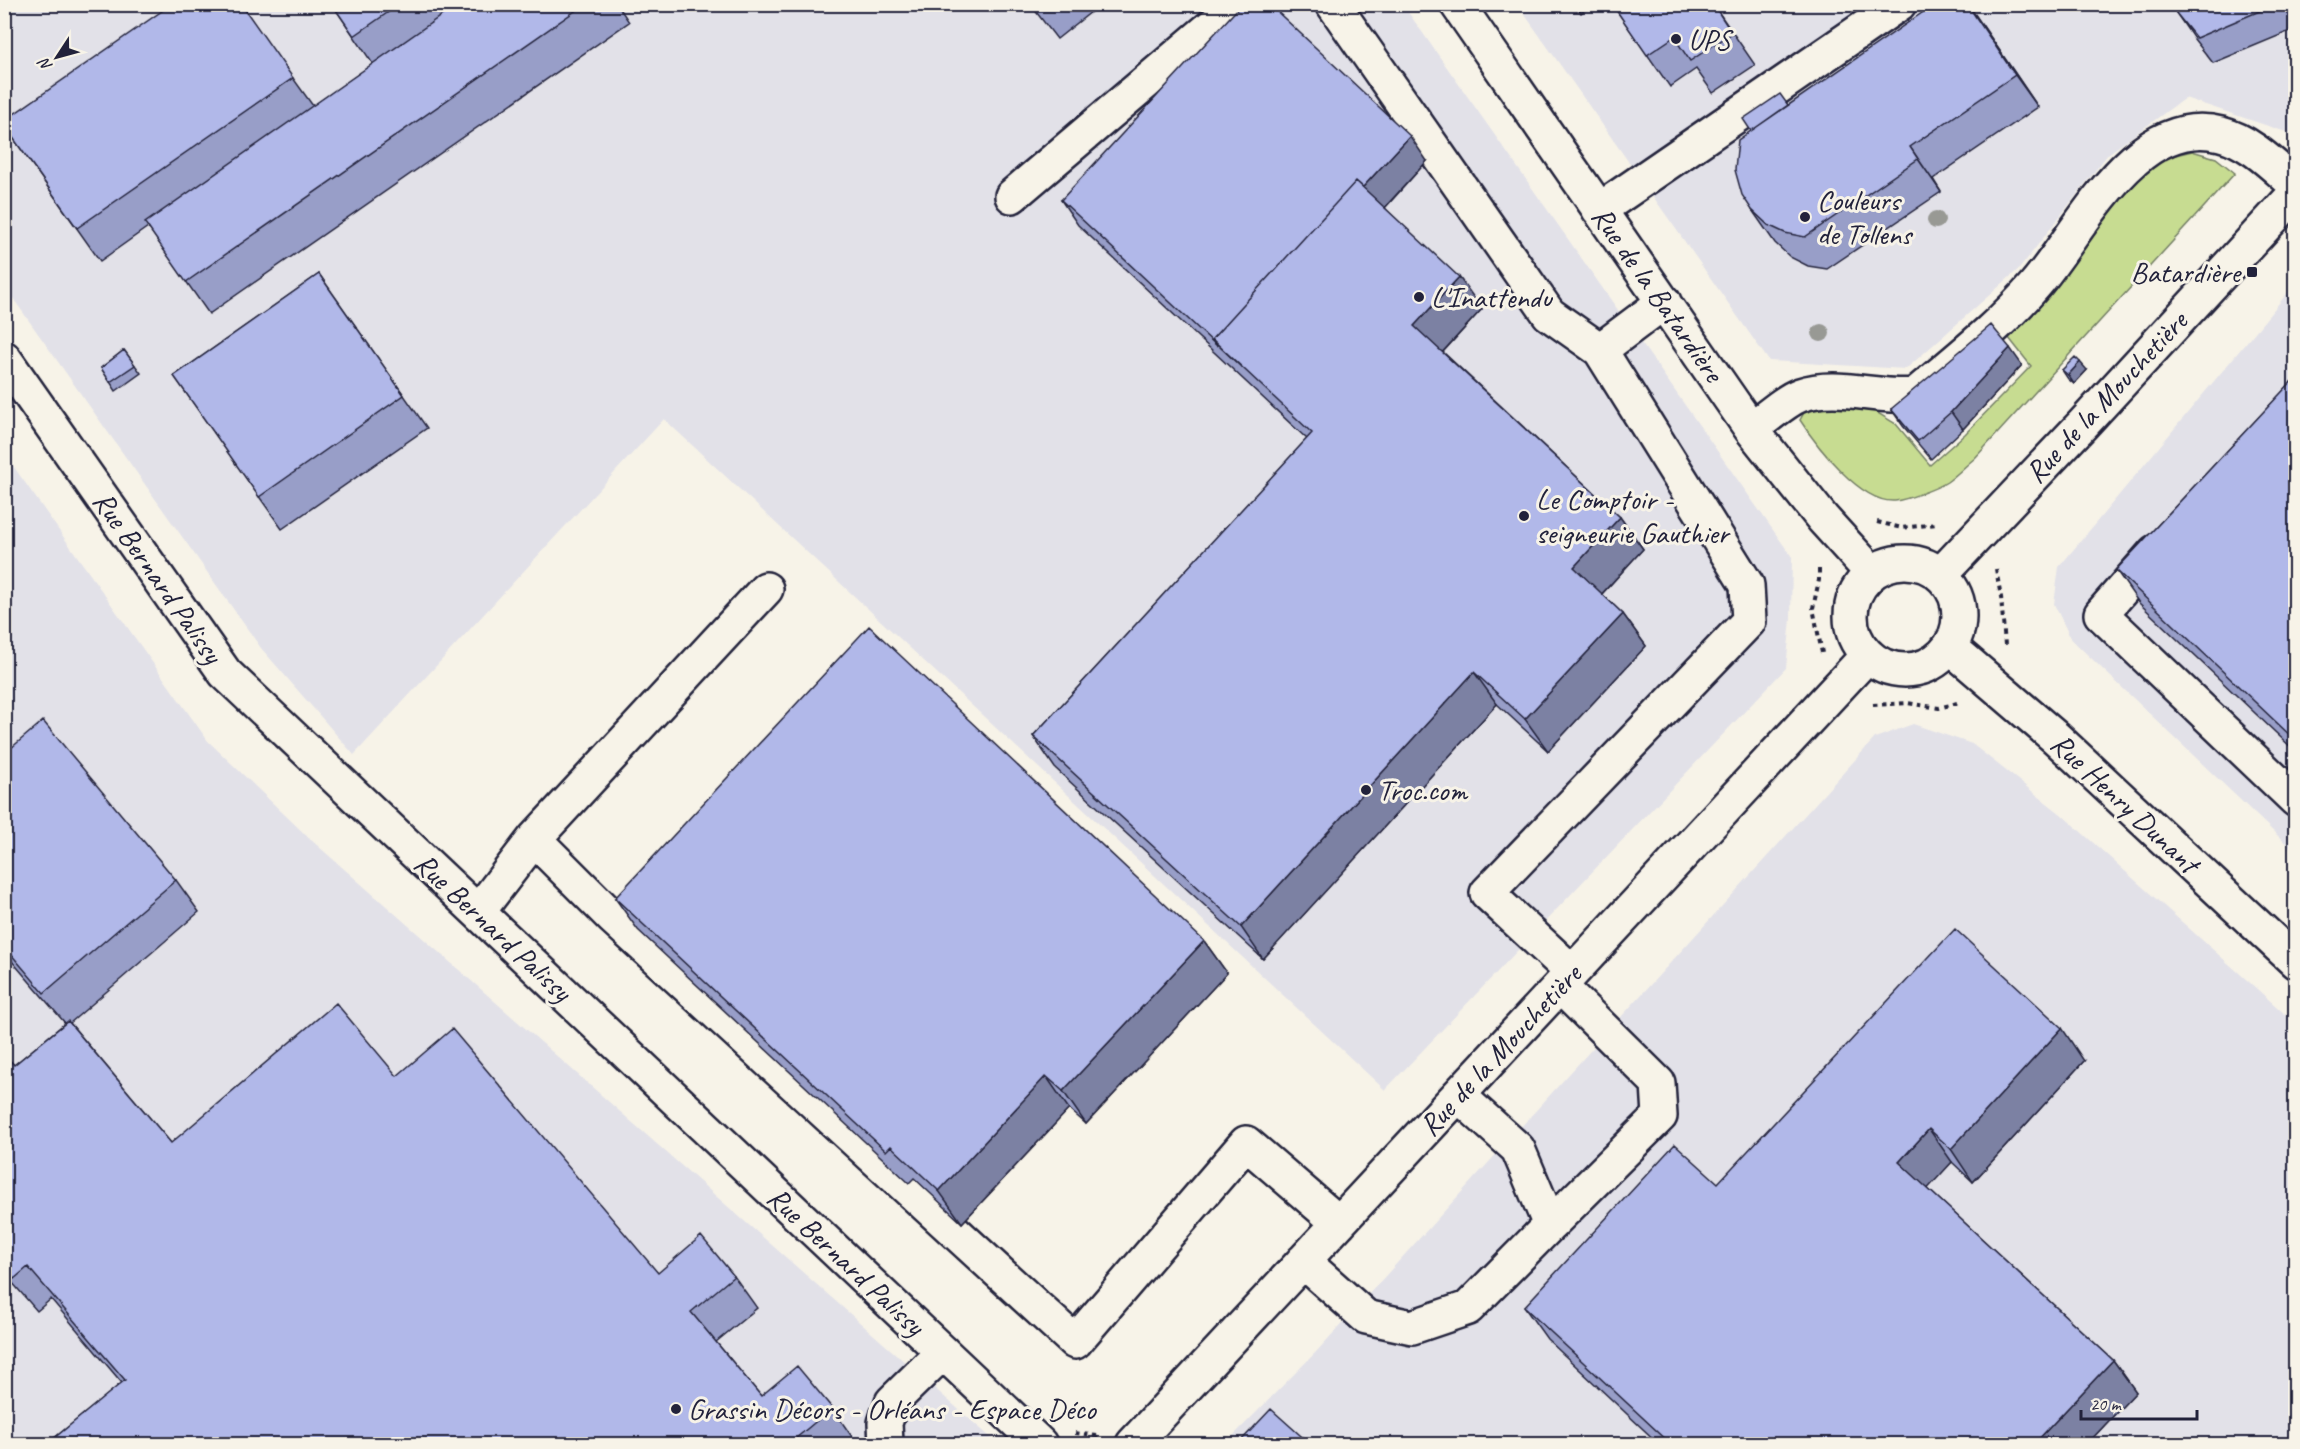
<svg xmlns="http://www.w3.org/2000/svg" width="2300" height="1449" font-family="Caveat,sans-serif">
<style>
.built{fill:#e2e1e8}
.green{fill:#c7dc91;stroke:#747f66;stroke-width:1.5}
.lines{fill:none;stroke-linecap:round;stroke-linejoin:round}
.minor-casing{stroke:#22223b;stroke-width:38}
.path{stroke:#22223b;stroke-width:4;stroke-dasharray:4.5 4.5;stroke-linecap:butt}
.minor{stroke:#f7f3e8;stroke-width:33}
.tree{fill:#989994}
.wall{fill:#989ec8;stroke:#22223b;stroke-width:1.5}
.shaded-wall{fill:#7c81a3;stroke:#22223b;stroke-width:1.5}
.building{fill:#b1b8e9;stroke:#22223b;stroke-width:1.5}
.poi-dot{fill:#22223b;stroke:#f7f3e8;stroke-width:2}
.labels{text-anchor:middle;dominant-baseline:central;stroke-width:6;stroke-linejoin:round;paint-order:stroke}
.poi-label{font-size:30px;fill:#22223b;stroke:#f7f3e8;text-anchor:start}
.street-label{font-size:30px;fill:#22223b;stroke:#f7f3e8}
</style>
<rect width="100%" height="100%" fill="#f7f3e8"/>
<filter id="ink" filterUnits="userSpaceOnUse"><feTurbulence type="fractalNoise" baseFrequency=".0167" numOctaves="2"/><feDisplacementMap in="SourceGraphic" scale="12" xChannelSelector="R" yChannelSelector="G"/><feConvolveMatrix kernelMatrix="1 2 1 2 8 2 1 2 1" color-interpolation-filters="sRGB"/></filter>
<g filter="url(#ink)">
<path class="built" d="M4 5H1403L1792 557 1791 619 1786 668 1385 1090 664 419 354 755 261 648 5 287Z
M1518 5H2295V135L2185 98 2108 154 2020 268 1906 369 1769 361Z
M2295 284V852L2071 639 2054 604 2059 567Z
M4 453 208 741 310 839 998 1444H5Z
M1913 724 1972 744 2061 814 2295 1023V1444H1225L1317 1351 1875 738Z"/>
<path class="green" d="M2192 151 2216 158 2235 173 1975 458C1965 466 1957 475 1947 482 1938 488 1906 500 1895 501 1861 504 1816 445 1800 420L1806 409 1858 401 1896 424 1930 465 1965 434 2031 366 2005 333 2127 187 2163 158Z"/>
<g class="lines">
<g class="minor-casing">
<path id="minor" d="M1333 4 1549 314 1600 350
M1457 4 1751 429 1823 519 1872 573
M1012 196 1238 4
M1599 210 1899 4
M4 358 225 673 1040 1444
M1751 429C1765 419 1786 400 1800 395 1838 382 1877 399 1915 395 1956 360 2000 326 2035 285 2081 232 2135 112 2221 134 2250 141 2274 166 2296 185
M2155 552 2101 614 2296 800
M1851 616a54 54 0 1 1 108 0a54 54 0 1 1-108 0Z
M1940 575 2083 424 2296 193
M1950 647 2056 738 2296 962
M534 839 613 918 1075 1342 1246 1143 1339 1223
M478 912 534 839 766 589
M1572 972 1487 893 1749 621 1747 585 1600 350 1664 302
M1550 1225 1660 1116 1658 1083 1560 986
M1303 1261 1366 1317 1412 1327 1468 1308 1550 1225 1518 1149 1458 1095
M886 1444 885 1423 892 1402 943 1352
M1133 1444 1868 655"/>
</g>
<path class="path" d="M1877 522 1902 528 1937 524
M1819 569V580L1813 608 1822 653
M1996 569 2001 597 2005 645
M1873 705 1907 703 1939 708 1957 703
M1075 1433 1097 1436 1099 1434"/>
<use href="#minor" class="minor"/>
</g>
<g class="tree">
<circle cx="1936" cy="220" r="9"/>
<circle cx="1821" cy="333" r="9"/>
</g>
<path class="wall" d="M332 4H617L629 22 209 314 148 227 100 261 4 125 293 78 313 106 373 64Z
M1030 4H1101L1057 39Z
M1575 4H1593L1581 13Z
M1612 4H1713L1755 65 1713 93 1696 69 1670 87Z
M1968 4 2038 107 1933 179 1941 192 1827 269 1808 266 1790 257 1775 243 1752 210 1751 131 1789 105Z
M2187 4H2295V29L2213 63 2194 39 2176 13Z
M1427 161 1385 208 1482 309 1443 352 1620 517 1643 549 1602 594 1623 614 1646 646 1548 751 1497 704 1263 959 1055 768 1033 736 1307 439 1078 225 1061 200Z
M319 274 427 428 282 529 174 376Z
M124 350 141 373 116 391 101 368Z
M2022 365 1963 429 1931 459 1903 426 1891 409Z
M2062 370H2087L2074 384 2068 379Z
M2295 378V751L2139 603 2116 570Z
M4 754 176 880 199 912 70 1023 171 1143 397 1076 658 1273 734 1276 757 1308 716 1342 761 1396 832 1408 855 1441 850 1444H47L122 1383 51 1299 37 1311 4 1273V1054L14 1065 65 1023 4 952Z
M615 898 1204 941 1227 973 1086 1124 1069 1109 962 1223 914 1178 909 1183 638 930Z
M2084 1061 1973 1182 1952 1162 1927 1188 2113 1360 2136 1392 2087 1444H1659L1547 1339 1524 1307 1718 1183Z"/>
<path class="shaded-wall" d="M1967 4 1980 22 2038 107 2015 75Z
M1410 136 1427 161 1240 366 1218 345Z
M1910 147 1941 192 1918 159Z
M1459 277 1482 309 1437 358 1414 326Z
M2010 348 2022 365 1963 429 1951 412Z
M2080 362 2087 370 2074 384 2068 375Z
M1620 517 1643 549 1597 599 1574 567Z
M1623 614 1646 646 1548 751 1525 719Z
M1474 672 1497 704 1263 959 1241 927Z
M1204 941 1227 973 1086 1124 1063 1091Z
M2062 1028 2084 1061 1973 1182 1951 1149Z
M1046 1076 1069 1109 962 1223 939 1191Z
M1929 1129 1952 1162 1922 1195 1899 1162Z
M2113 1360 2136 1392 2087 1444H2034Z"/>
<path class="building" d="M172 4H241L293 78 77 228 4 125V121Z
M332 4H400L354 36Z
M458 4H585L186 282 145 223Z
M1242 4H1269L1410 136 1363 187 1356 181 1212 339 1217 346 1061 200Z
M1612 4H1713L1732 33 1690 61 1674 37 1647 55Z
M1935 4H1967L2015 75 1910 147 1918 159 1805 237 1785 233 1768 225 1752 210 1742 195 1735 170 1738 140Z
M2187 4H2276L2196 38 2176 13Z
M1780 94 1788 105 1751 131 1743 119Z
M1356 181 1459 277 1414 326 1620 517 1574 567 1623 614 1525 719 1474 672 1241 927 1033 736 1312 433 1212 339Z
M319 274 404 395 259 497 174 376Z
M1991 325 2010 348 1951 412 1918 441 1891 409Z
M124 350 135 365 110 382 101 368Z
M2075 357 2080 362 2068 375 2062 370Z
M2295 378V740L2116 570Z
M869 626 1204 941 1063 1091 1046 1076 939 1191 891 1146 886 1151 615 898Z
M43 721 176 880 44 993 4 946V754Z
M1955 929 2062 1028 1951 1149 1929 1129 1899 1162 2113 1360 2034 1444H1671L1524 1307 1675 1144 1718 1183Z
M336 1003 397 1076 452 1029 658 1273 701 1236 734 1276 691 1312 761 1396 797 1366 832 1408 789 1444H47L125 1380 28 1267 14 1279 4 1267V1054L14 1065 68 1021 171 1143Z
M1271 1409 1310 1444H1238Z"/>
</g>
<g class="poi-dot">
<circle cx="1676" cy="39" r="6"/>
<circle cx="1805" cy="217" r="6"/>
<rect x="2246" y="266" width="12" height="12" rx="3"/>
<circle cx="1419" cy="297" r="6"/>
<circle cx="1524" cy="516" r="6"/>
<circle cx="1366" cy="790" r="6"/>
<circle cx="676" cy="1409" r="6"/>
</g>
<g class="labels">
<g class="poi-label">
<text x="1688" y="39">UPS</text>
<text x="1817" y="200">Couleurs<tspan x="1817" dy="34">de Tollens</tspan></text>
<text x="2240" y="272" text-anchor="end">Batardière</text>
<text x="1431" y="297">L'Inattendu</text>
<text x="1536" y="499">Le Comptoir -<tspan x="1536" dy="34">seigneurie Gauthier</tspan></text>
<text x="1378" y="790">Troc.com</text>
<text x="688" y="1409">Grassin Décors - Orléans - Espace Déco</text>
</g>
<g class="street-label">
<text transform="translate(1658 294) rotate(55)">Rue de la Batardière</text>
<text transform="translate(2106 397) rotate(-47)">Rue de la Mouchetière</text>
<text transform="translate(158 577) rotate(55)">Rue Bernard Palissy</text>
<text transform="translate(2125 803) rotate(43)">Rue Henry Dunant</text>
<text transform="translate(493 927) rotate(43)">Rue Bernard Palissy</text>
<text transform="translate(1500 1050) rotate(-47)">Rue de la Mouchetière</text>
<text transform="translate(846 1261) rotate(43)">Rue Bernard Palissy</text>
</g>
</g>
<rect width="2300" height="1449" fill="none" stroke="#f7f3e8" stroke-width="24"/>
<rect x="12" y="12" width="2276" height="1425" fill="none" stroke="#22223b" stroke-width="2" filter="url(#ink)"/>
<g transform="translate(57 57) rotate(234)" stroke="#f7f3e8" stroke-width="4.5" paint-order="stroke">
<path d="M0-4.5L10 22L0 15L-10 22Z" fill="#22223b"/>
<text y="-9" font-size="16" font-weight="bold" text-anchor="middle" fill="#22223b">N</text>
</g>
<path d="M2081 1410v9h116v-9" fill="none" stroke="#22223b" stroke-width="3"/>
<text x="2090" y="1410" font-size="18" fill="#22223b" stroke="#f7f3e8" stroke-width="4.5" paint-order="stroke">20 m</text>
</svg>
